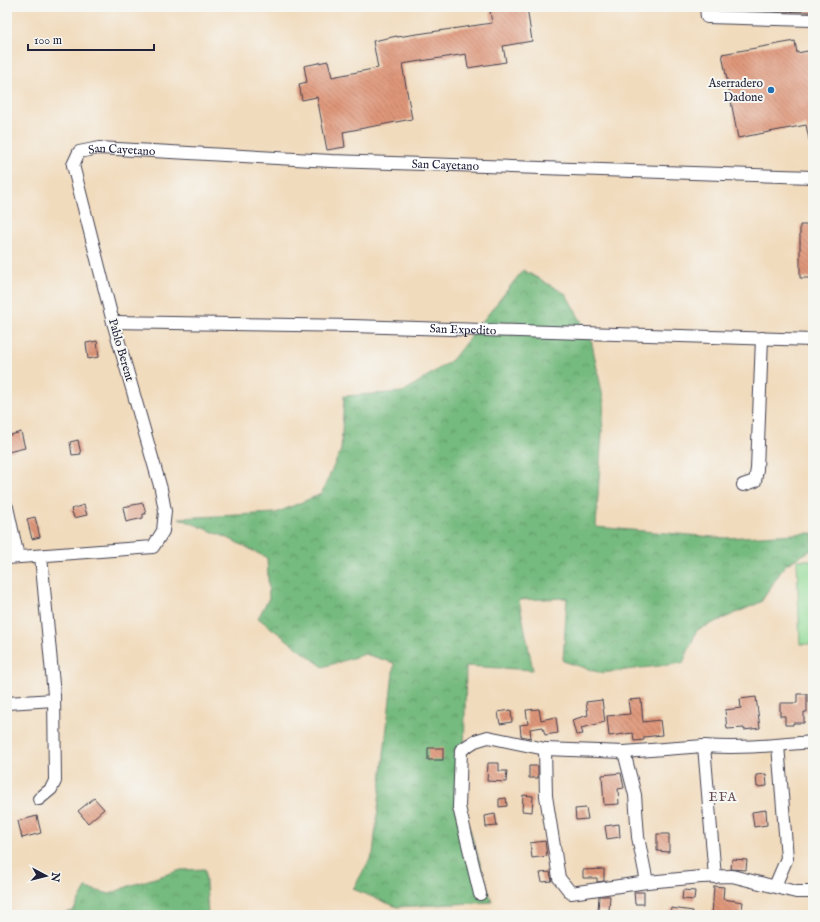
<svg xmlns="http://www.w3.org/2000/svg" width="820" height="922" font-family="'IM FELL English',serif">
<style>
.grass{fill:#92da95;stroke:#5a7e68}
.forest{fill:url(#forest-crowns);stroke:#4c6e5c}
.building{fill:url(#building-back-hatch)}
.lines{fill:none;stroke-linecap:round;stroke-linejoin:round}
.minor-casing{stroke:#413e4e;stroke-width:14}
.minor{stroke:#fff;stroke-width:12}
.poi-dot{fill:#1f6fb2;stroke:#f6f6f2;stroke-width:1.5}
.labels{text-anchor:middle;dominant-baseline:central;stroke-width:4;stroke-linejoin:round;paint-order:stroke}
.poi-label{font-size:12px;fill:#22223b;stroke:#f6f6f2;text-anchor:end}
.street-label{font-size:12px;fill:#22223b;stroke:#f6f6f2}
.neighbourhood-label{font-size:13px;letter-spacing:1px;fill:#644b51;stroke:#f6f6f2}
</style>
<defs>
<pattern id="forest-crowns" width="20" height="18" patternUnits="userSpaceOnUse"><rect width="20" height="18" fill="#75ba7e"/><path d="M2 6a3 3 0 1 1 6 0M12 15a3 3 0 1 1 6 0" fill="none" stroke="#609768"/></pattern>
<pattern id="building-back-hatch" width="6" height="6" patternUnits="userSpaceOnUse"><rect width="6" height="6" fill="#df9679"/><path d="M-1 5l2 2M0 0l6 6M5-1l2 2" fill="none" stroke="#b47a64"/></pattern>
</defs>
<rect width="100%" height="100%" fill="#f6f6f2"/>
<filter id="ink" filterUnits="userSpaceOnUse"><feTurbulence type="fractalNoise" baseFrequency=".025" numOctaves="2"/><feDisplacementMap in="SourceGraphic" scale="8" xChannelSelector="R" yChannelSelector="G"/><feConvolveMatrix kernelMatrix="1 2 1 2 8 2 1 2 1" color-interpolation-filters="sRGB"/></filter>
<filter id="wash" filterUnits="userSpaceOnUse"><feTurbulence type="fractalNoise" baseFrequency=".012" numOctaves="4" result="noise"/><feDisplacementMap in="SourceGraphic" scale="16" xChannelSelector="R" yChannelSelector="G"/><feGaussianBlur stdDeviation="0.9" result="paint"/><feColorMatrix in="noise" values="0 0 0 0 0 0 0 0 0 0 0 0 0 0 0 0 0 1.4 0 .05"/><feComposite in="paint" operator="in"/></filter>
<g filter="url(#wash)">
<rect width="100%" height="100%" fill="#f1dbbd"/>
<path class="grass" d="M797 560H813V644H800Z"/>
<path class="forest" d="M523 270 566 294 591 339 604 402 596 527 725 538 813 533V549L785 565 761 602 697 630 683 663 601 673 563 661 567 598 519 600 533 670 466 666 463 808 492 902 397 907 353 889 373 854 394 663 365 654 323 667 258 618 269 598 267 558 228 538 179 518 276 513 321 494 341 450 344 396 403 392 452 360Z
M205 869 208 915H54L73 911 86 888 110 894 129 886 181 870Z"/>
<g id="blocks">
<path class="building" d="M515 7H527L532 41 503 46 506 62 468 68 466 54 402 64 412 119 343 132 345 147 327 150 317 97 302 100 299 84 307 82 304 66 328 61 332 77 378 68 373 41 397 36V37L492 23 490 11Z
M775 7H813V12L775 11Z
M795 41 797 53 813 50V143L810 144 806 125 738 138 722 54Z
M800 225H813V278H800Z
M97 341 99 357 88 359 86 343Z
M21 432 25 448 8 452 7 436Z
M78 440 81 454 72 455 70 442Z
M143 503 146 514H143V518L126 522 123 507Z
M84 505 87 515 74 518 71 509Z
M35 517 40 537 32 539 27 519Z
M797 694H807V712H804V723H793V725H785V716H780V703H797Z
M756 697 760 728 744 730V728L727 729 725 710 741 708 740 699Z
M641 699 643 722 660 720 662 735 644 737V740L634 741 633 733 609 736 607 716 630 714 628 700Z
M602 700 605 722 581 728 583 734 576 735 572 720 588 715 586 702Z
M539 709 541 720 556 717 558 733 545 735 543 727 530 729 531 738 521 736 520 725 528 724 526 710Z
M511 710 512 722 500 724 498 712Z
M428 748H443V760H428Z
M488 763H499V771H507L506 782 487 781Z
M529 766H538V778H529Z
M621 773 624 788 618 789 619 804 604 805 602 775Z
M766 774 767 786 757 787 756 775Z
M523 795 533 796 532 812 522 811Z
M94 798 104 809 88 823 78 811Z
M506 798 507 806 499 807V799Z
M586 808 588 819 576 820 575 809Z
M766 810 767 825 754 827 752 812Z
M495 814 497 826 486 827 485 816Z
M37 816 41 833 22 838 18 821Z
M619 824 620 837 607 839 605 826Z
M657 834H669V852L657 851Z
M545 841 547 856 532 858 530 843Z
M732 859 747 860 746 870 731 869Z
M604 869V881L597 882V878H583V870Z
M550 872 552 881 542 882 540 873Z
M714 886 724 887 723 899 743 902 741 915H712Z
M683 890 695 891 694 900 682 899Z
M634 892H644V904H635Z
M599 896H610L609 911H598Z
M671 908 693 911 692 915H670Z"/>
</g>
</g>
<g filter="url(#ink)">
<use href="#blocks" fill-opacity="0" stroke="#413e4e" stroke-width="1"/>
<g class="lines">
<g class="minor-casing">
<g id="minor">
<path d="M706 7 707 17 813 20"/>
<path id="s1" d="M113 322 352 326 813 340"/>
<path d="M743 485 755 481 757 469 762 338"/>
<path d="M7 507 18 557"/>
<path id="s2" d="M7 558 153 547 163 531 165 511 161 489 113 322 73 165 79 152 99 148 331 161 813 177"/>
<path d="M7 703 54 700"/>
<path d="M704 746 715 877"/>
<path d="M545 749 546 796 559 878 571 893 647 882 701 877 732 876 796 892H813"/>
<path d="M624 752 635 795 638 837 647 882"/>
<path d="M39 799 51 789 55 781 54 695 41 556"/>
<path d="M775 886 787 858 778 745"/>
<path d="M480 894 459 807 461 750 475 741 488 737 545 749 624 752 704 746C740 749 777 745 813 742"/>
</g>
</g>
<use href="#minor" class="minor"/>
</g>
</g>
<circle class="poi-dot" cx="771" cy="90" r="4"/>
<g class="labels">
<g class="poi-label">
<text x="763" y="83">Aserradero<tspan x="763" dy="14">Dadone</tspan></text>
</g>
<g class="street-label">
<text stroke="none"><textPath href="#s2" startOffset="601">San Cayetano</textPath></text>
<text stroke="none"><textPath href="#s2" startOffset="925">San Cayetano</textPath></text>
<text stroke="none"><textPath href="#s1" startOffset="350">San Expedito</textPath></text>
<text transform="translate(121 350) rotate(74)">Pablo Berent</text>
</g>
<g class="neighbourhood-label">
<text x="723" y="797">EFA</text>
</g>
</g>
<rect width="820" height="922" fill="none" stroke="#f6f6f2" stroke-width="24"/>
<g transform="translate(46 876) rotate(97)" stroke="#f6f6f2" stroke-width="3" paint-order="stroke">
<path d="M0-3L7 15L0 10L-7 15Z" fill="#22223b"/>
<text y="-6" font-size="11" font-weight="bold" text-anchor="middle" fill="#22223b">N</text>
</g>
<path d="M28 44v6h126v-6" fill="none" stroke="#22223b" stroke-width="2"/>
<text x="34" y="44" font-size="12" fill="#22223b" stroke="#f6f6f2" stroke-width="3" paint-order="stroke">100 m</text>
</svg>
